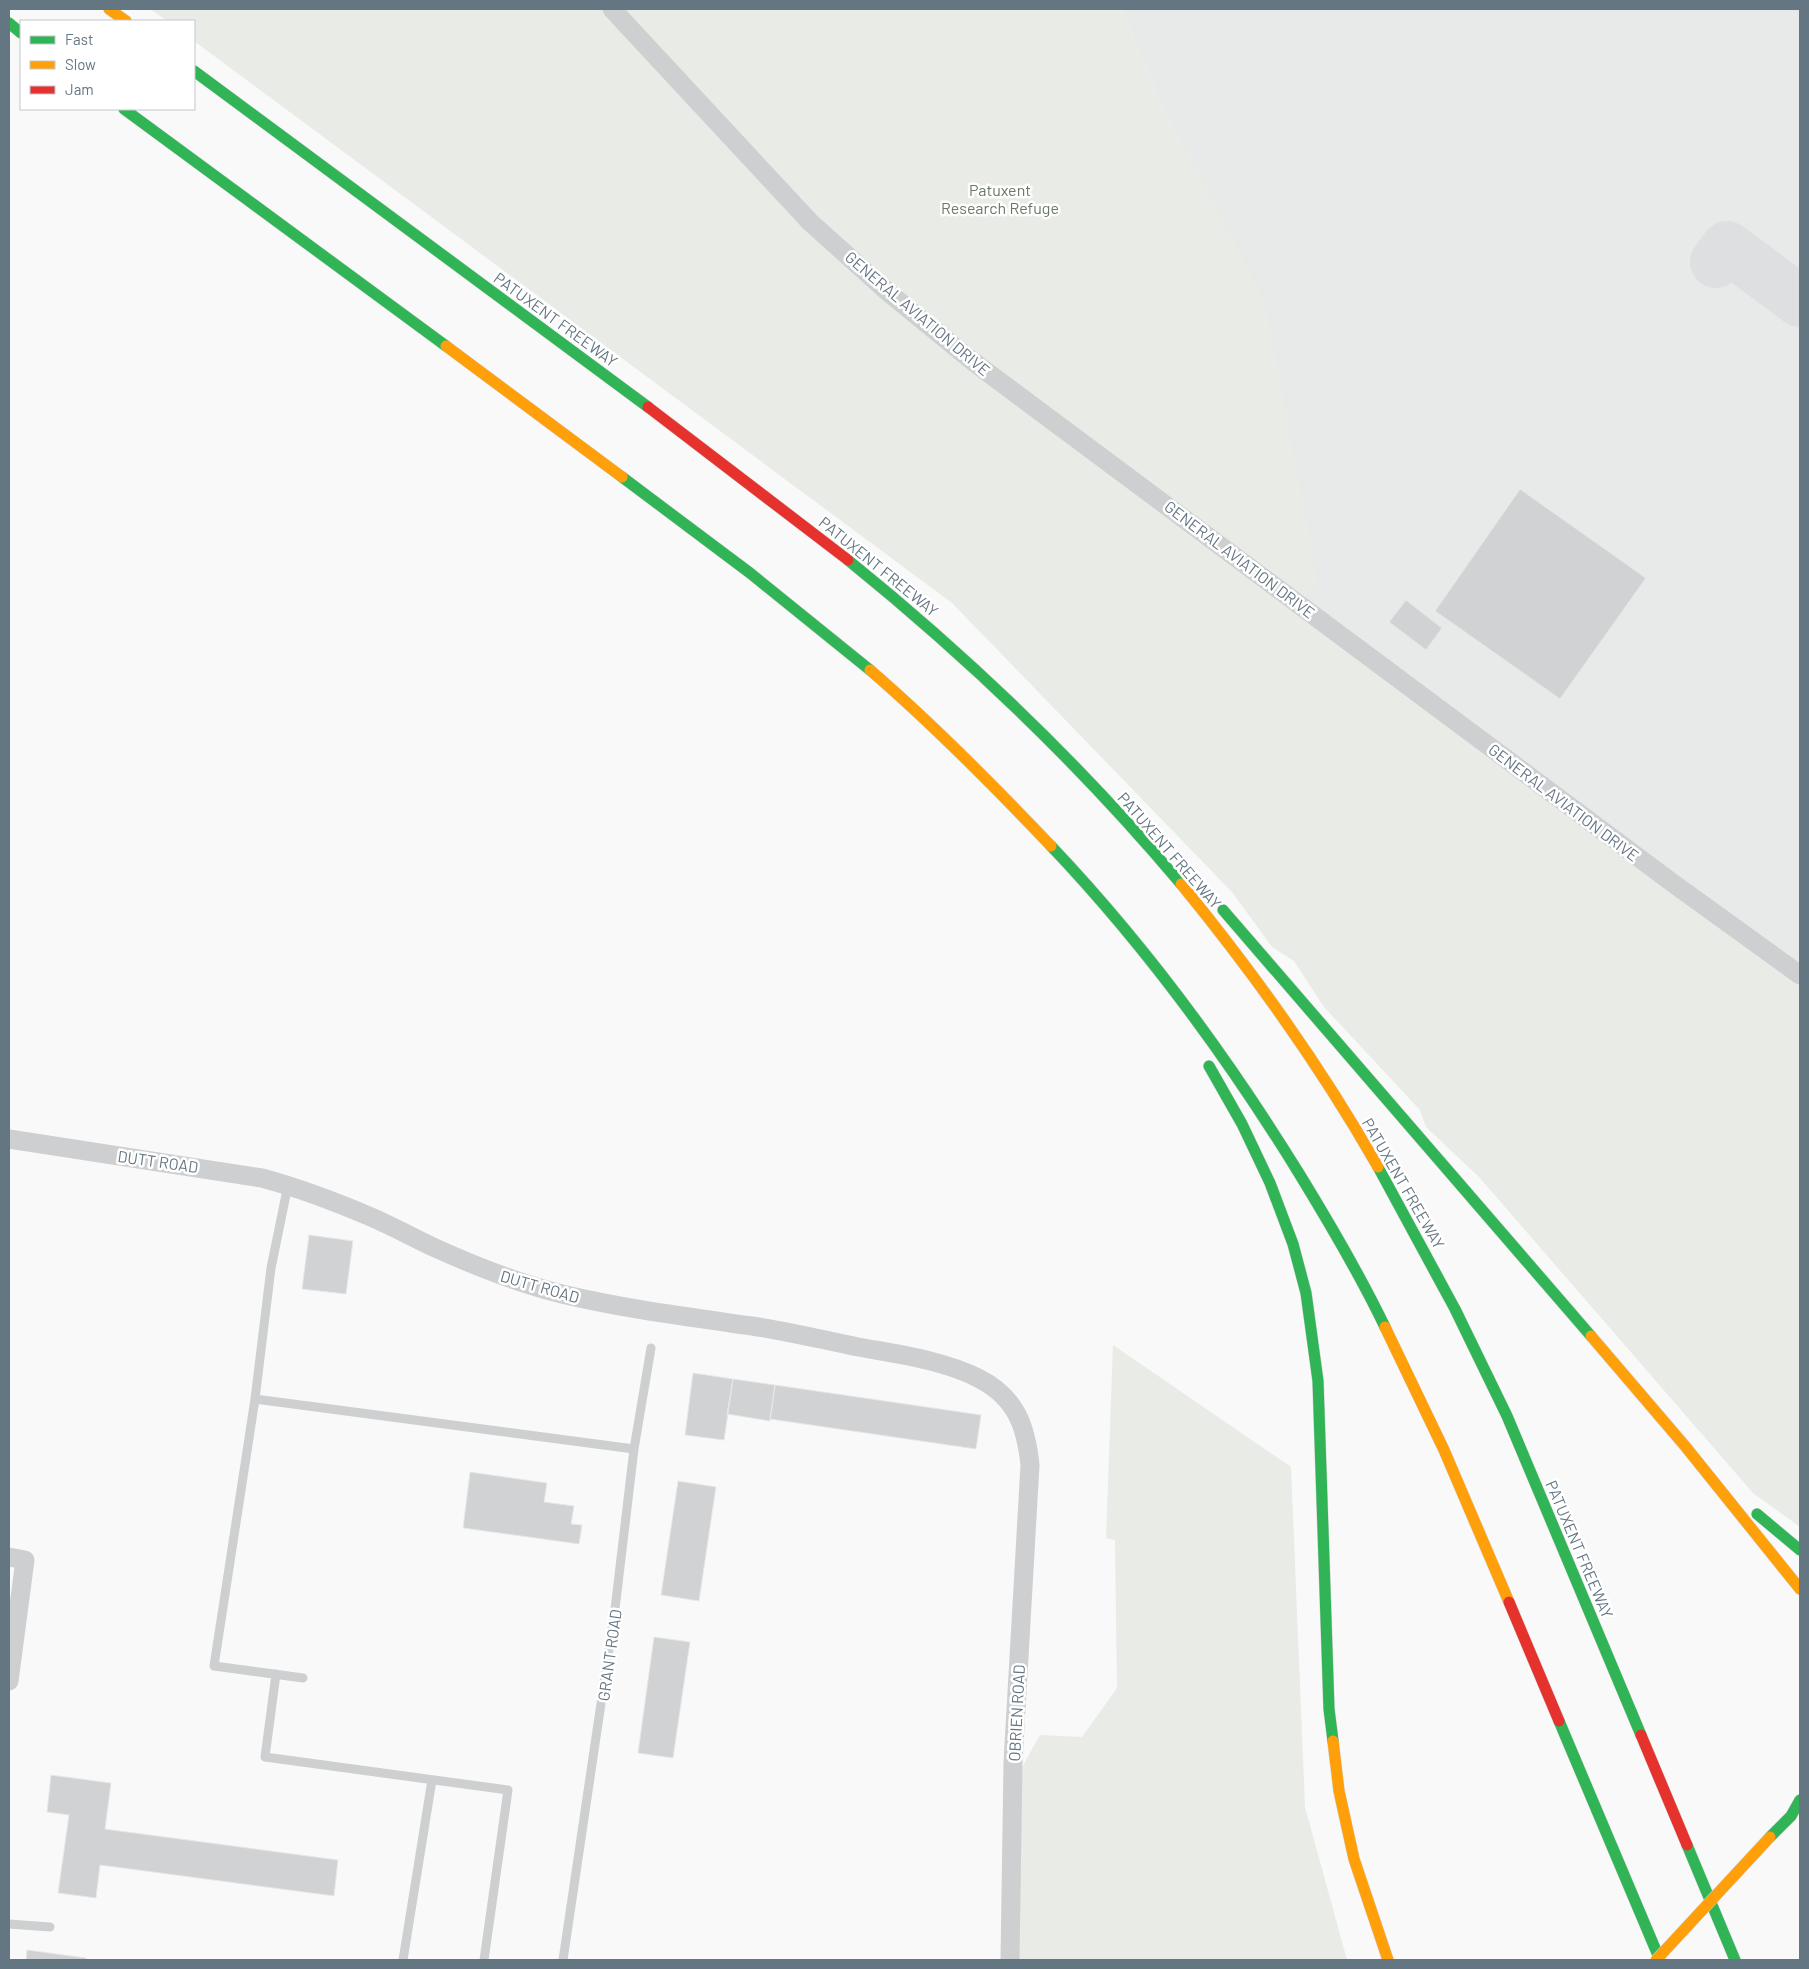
<svg xmlns="http://www.w3.org/2000/svg" width="1809" height="1969" font-family="Barlow,sans-serif">
<style>
.built{fill:#e8e9e9}
.green{fill:#e8ebe6}
.lines{fill:none;stroke-linecap:round;stroke-linejoin:round}
.taxiway{stroke:#dedfe0;stroke-width:52}
.building{fill:#d0d2d3;stroke:#e8e8e8}
.fast-casing{stroke:#d5d6d7;stroke-width:12}
.slow-casing{stroke:#d5d6d7;stroke-width:12}
.jam-casing{stroke:#d5d6d7;stroke-width:12}
.lane{stroke:#cecfd0;stroke-width:9}
.street{stroke:#cecfd0;stroke-width:19}
.fast{stroke:#30b455;stroke-width:11}
.slow{stroke:#ff9f0a;stroke-width:11}
.jam{stroke:#e5322d;stroke-width:11}
.slow-bridge-casing{stroke:#d5d6d7;stroke-width:12;stroke-linecap:butt}
.slow-bridge{stroke:#ff9f0a;stroke-width:11}
.labels{text-anchor:middle;dominant-baseline:central;stroke-width:5;stroke-linejoin:round;paint-order:stroke}
.park-label{font-size:16px;fill:#687a64;stroke:#fff}
.street-label{font-size:16px;fill:#657683;stroke:#fff}
</style>
<rect width="100%" height="100%" fill="#f9f9f9"/>
<path class="built" d="M1121 9H1800V1016L1277 635 1156 91Z"/>
<path class="green" d="M150 9H1121L1156 91 1265 301 1318 581 1295 612 1370 670 1800 985V1527L1753 1493 1479 1177 1426 1127 1420 1110 1324 1007 1294 961 1272 947 1232 892 952 603 194 41V21H167Z
M1113 1345 1291 1467 1305 1807 1347 1960H1019L1021 1769 1040 1735 1082 1737 1117 1688 1115 1540 1106 1538Z"/>
<g class="lines">
<path class="taxiway" d="M1716 262 1727 247 1800 301"/>
</g>
<path class="building" d="M1520 489 1646 578 1560 699 1435 611Z
M1406 600 1442 628 1426 650 1389 622Z
M309 1235 353 1241 346 1294 302 1289Z
M693 1373 733 1379 724 1440 685 1435Z
M733 1379 775 1385 770 1421 727 1414Z
M775 1385 981 1415 976 1449 770 1419Z
M470 1472 547 1483 544 1502 574 1506 571 1524 582 1525 579 1544 463 1528Z
M678 1481 716 1487 699 1601 661 1595Z
M654 1637 690 1642 673 1758 638 1753Z
M51 1775 111 1783 105 1829 338 1860 334 1896 100 1865 96 1898 58 1893 69 1815 47 1812Z
M27 1950 86 1958V1960H26Z"/>
<g class="lines">
<g class="fast-casing">
<path id="fast" d="M9 23 21 33
M194 71 648 407
M124 109 446 346
M622 477 750 573 870 670
M848 560C969 658 1081 765 1181 884
M1051 846C1146 946 1228 1058 1300 1175 1330 1224 1360 1275 1385 1327
M1223 910 1591 1336
M1209 1066 1242 1124 1270 1183 1293 1244 1306 1293 1318 1381 1329 1709 1333 1741
M1378 1167 1455 1309 1507 1416 1641 1735
M1757 1514 1800 1550
M1559 1721 1660 1960
M1770 1837 1791 1816 1800 1800
M1687 1845 1735 1960"/>
</g>
<g class="slow-casing">
<path id="slow" d="M109 9 126 21
M446 346 622 477
M870 670C934 725 993 785 1051 846
M1181 884C1254 973 1321 1067 1378 1167
M1385 1327 1444 1450 1509 1602
M1591 1336 1685 1446 1800 1589
M1333 1741 1339 1791 1354 1859 1388 1960"/>
</g>
<g class="jam-casing">
<path id="jam" d="M648 407 848 560
M1509 1602 1559 1721
M1641 1735 1687 1845"/>
</g>
<path class="lane" d="M288 1185 271 1268 255 1399 214 1666 303 1678
M255 1399 634 1449
M276 1674 265 1757 508 1790 484 1960
M9 1924 50 1927
M403 1960 432 1780
M563 1960 615 1609 634 1449 651 1348"/>
<path class="street" d="M612 9 810 222 889 293 971 360 1674 884 1800 975
M9 1139 262 1178C299 1188 336 1202 371 1217 392 1226 412 1237 433 1247 475 1266 517 1283 562 1294 625 1309 689 1317 752 1326 788 1331 823 1340 858 1347 896 1354 943 1360 978 1378 1016 1397 1026 1426 1030 1465L1013 1762 1010 1960
M9 1557 25 1560 9 1681"/>
<use href="#fast" class="fast"/>
<use href="#slow" class="slow"/>
<use href="#jam" class="jam"/>
<g class="slow-bridge-casing">
<path id="slow-bridge" d="M1656 1960 1770 1837"/>
</g>
<use href="#slow-bridge" class="slow-bridge"/>
</g>
<g class="labels">
<g class="park-label">
<text x="1000" y="189">Patuxent<tspan x="1000" dy="18">Research Refuge</tspan></text>
</g>
<g class="street-label">
<text transform="translate(918 313) rotate(40)">GENERAL AVIATION DRIVE</text>
<text transform="translate(556 319) rotate(36)">PATUXENT FREEWAY</text>
<text transform="translate(1240 559) rotate(37)">GENERAL AVIATION DRIVE</text>
<text transform="translate(879 566) rotate(39)">PATUXENT FREEWAY</text>
<text transform="translate(1564 802) rotate(37)">GENERAL AVIATION DRIVE</text>
<text transform="translate(1170 850) rotate(49)">PATUXENT FREEWAY</text>
<text transform="translate(158 1161) rotate(8)">DUTT ROAD</text>
<text transform="translate(1404 1183) rotate(60)">PATUXENT FREEWAY</text>
<text transform="translate(540 1286) rotate(16)">DUTT ROAD</text>
<text transform="translate(1580 1549) rotate(67)">PATUXENT FREEWAY</text>
<text transform="translate(609 1655) rotate(-82)">GRANT ROAD</text>
<text transform="translate(1016 1713) rotate(-87)">OBRIEN ROAD</text>
</g>
</g>
<rect width="1809" height="1969" fill="none" stroke="#657683" stroke-width="20"/>
<rect x="20" y="20" width="175" height="90" fill="#ffffff" stroke="#c1c8cd"/>
<rect x="30" y="36" width="25" height="8" fill="#30b455" stroke="#c1c8cd"/>
<text x="65" y="45" font-size="15" fill="#657683">Fast</text>
<rect x="30" y="61" width="25" height="8" fill="#ff9f0a" stroke="#c1c8cd"/>
<text x="65" y="70" font-size="15" fill="#657683">Slow</text>
<rect x="30" y="86" width="25" height="8" fill="#e5322d" stroke="#c1c8cd"/>
<text x="65" y="95" font-size="15" fill="#657683">Jam</text>
</svg>
